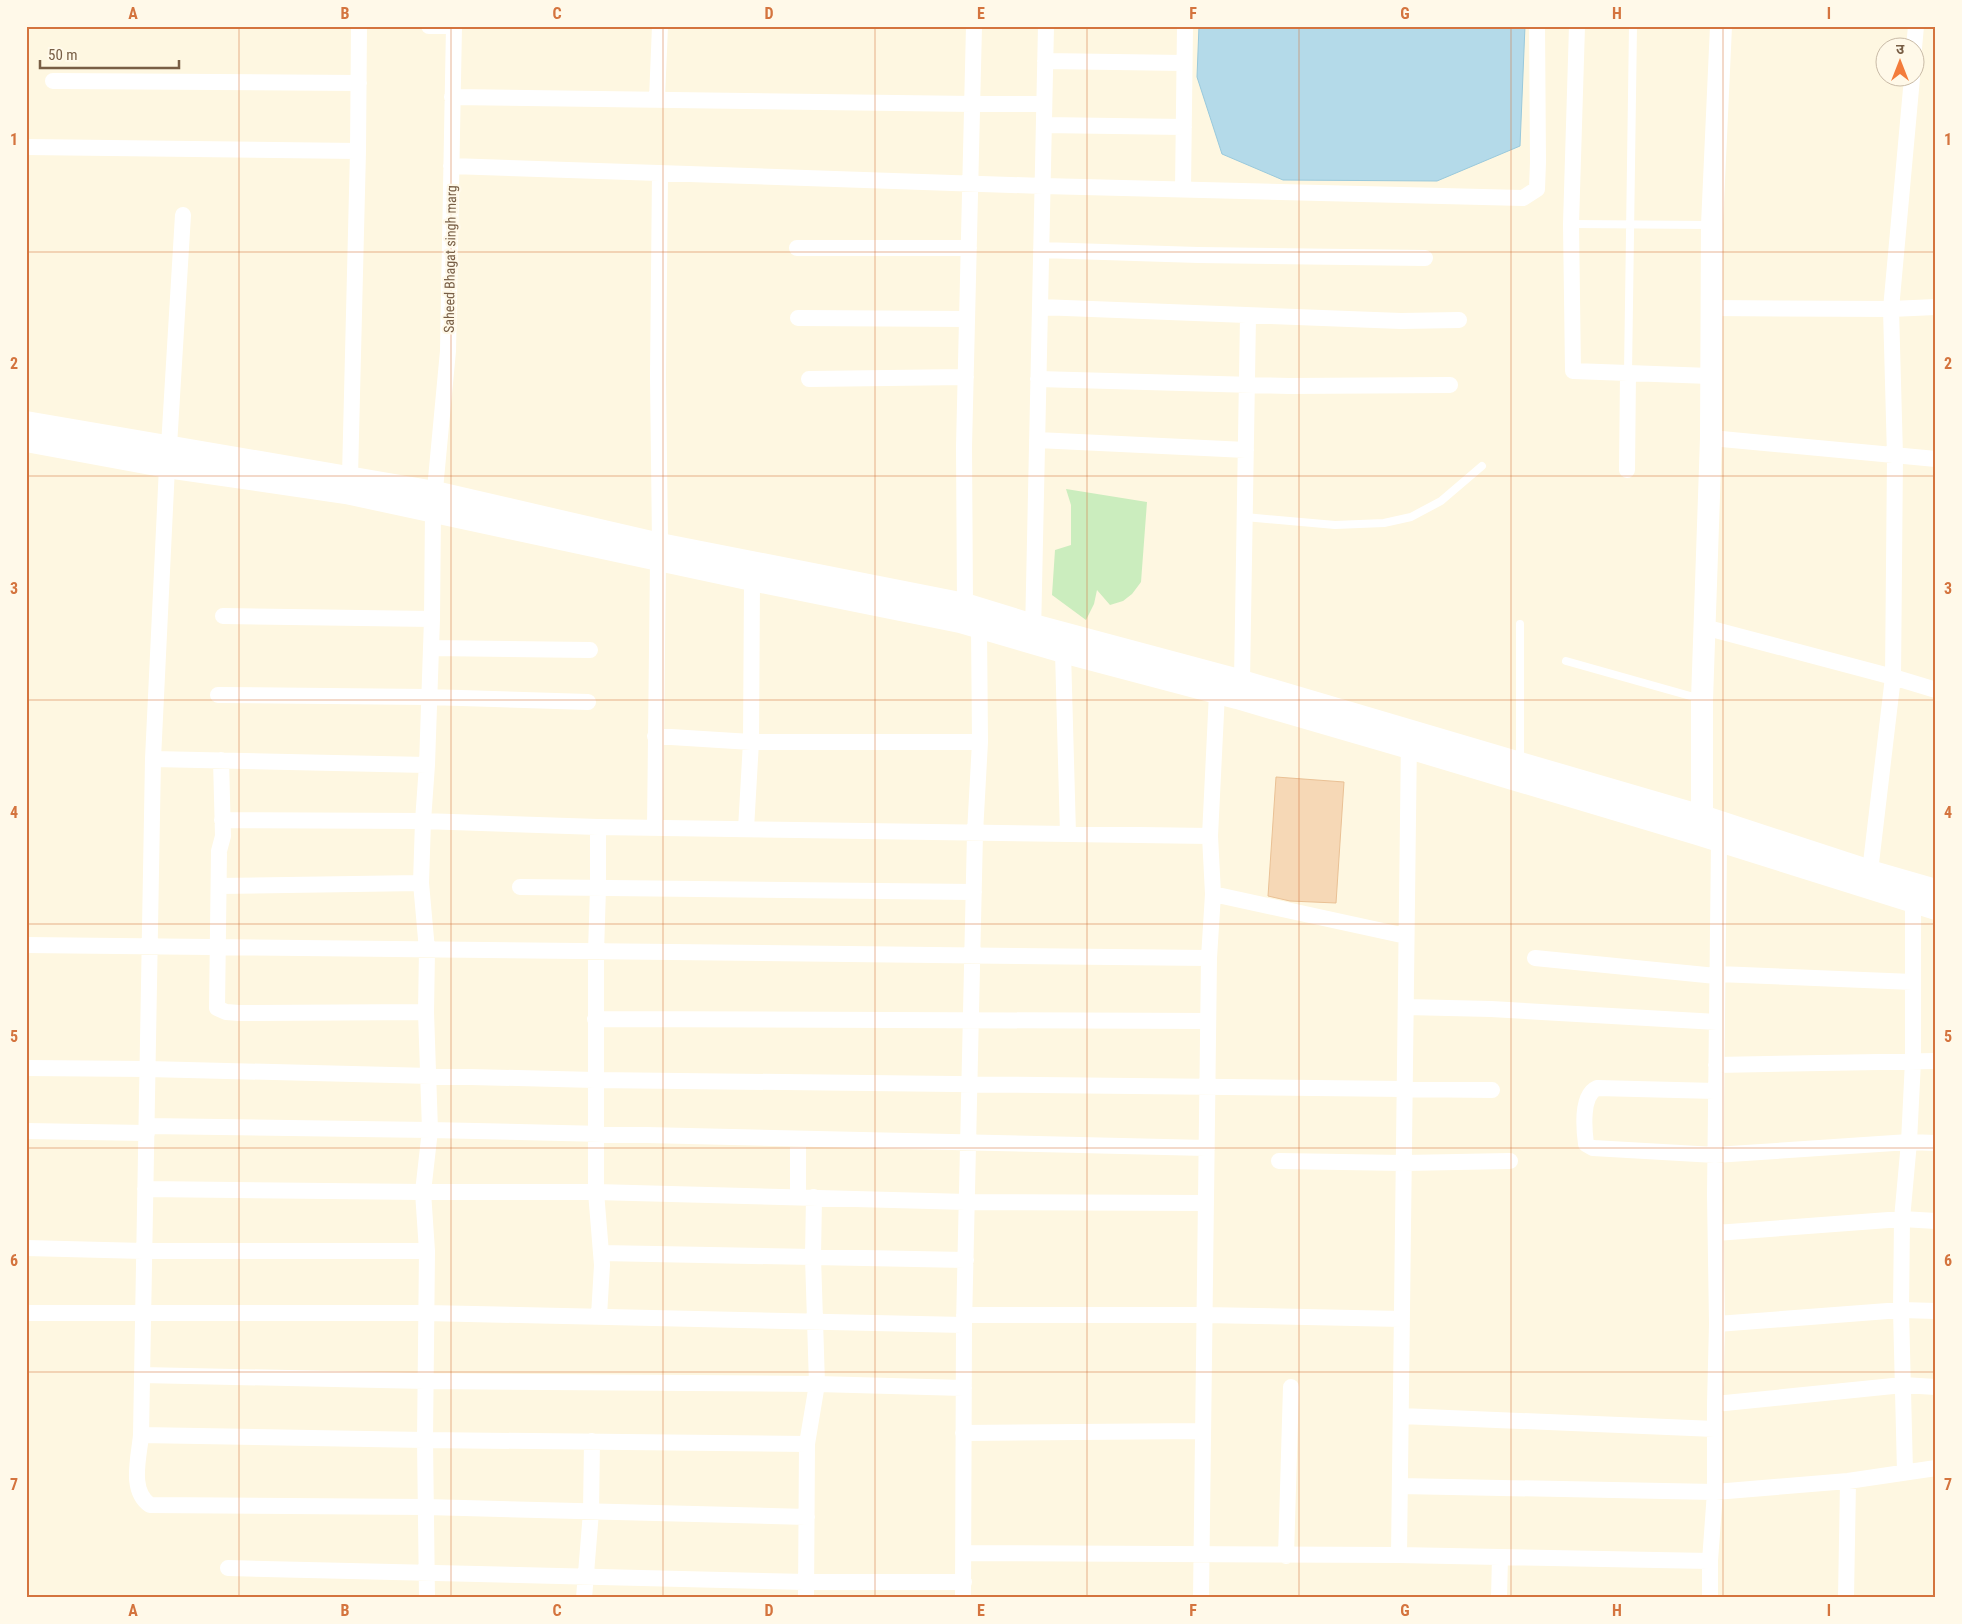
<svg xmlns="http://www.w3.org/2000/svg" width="1962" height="1624" font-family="'Roboto Condensed','Noto Sans Devanagari',sans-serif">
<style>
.green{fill:#cbedbe}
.water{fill:#b4dae9;stroke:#99c9dc}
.building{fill:#f6d8b6;stroke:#eac195}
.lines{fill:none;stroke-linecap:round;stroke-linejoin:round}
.lane{stroke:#fff;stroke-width:8}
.street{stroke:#fff;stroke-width:16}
.secondary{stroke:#fff;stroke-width:22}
.grid{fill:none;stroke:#d4743e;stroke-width:1;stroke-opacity:0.55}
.labels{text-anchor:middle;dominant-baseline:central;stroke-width:4.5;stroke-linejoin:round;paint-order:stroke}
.street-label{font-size:14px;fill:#785e45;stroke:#fff9e9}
.neatline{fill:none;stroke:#d4743e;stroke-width:2}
.grid-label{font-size:16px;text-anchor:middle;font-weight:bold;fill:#d4743e}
</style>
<rect width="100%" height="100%" fill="#fef7e1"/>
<path class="green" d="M1066 489 1147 502 1141 582 1132 594 1123 601 1110 605 1097 590 1094 604 1086 620 1052 595 1055 550 1071 545V505Z"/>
<path class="water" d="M1199 26H1525L1520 146 1437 181 1283 180 1222 154 1197 77Z"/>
<path class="building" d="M1276 777 1344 782 1336 903 1290 901 1268 896Z"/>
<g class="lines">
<path class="lane" d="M1571 224 1709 225
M1628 373 1633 26
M1245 517 1335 525 1384 523 1411 517 1441 501 1482 466
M1566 661 1701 699
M1520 760V624"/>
<path class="street" d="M429 26H454
M1577 26 1571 224 1573 371 1710 376
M1914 48 1916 26
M1045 61 1184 63
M53 81 359 83
M452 97 973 104H1044
M657 99 660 26
M1044 125 1184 127
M26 147 358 151
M451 166 1043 186 1523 198 1537 189 1538 162 1537 26
M660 173 658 376 660 544
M1183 189 1185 26
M183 215 169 446 167 467 153 759 141 1435C139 1458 129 1490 150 1505L426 1507 807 1517
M797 248H969
M1041 250 1198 255 1425 258
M1040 307 1401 321 1459 320
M1710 308 1891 309 1936 307
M798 318 967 319
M809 379 966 377
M1038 379 1289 386 1450 385
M1711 438 1936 459
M1037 440 1246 450
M1627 470 1628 373
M350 476 358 151 359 26
M965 604 964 447 974 26
M223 616 432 619
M1704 627 1893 677 1936 690
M1033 634 1046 26
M431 648 590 650
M1063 652 1068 834
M1242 681 1248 316
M218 695 428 697 588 702
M655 736 751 742H980
M153 759 427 765
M221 760 223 836 219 851 217 1008 226 1012 239 1013 426 1012
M222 820 423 821 598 827 1210 836
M598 827V888L596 952V1192L967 1202 1206 1203
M655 828 658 561
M746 829 751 742 752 580
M1869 880 1893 677 1895 456 1891 309 1912 78
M219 886 421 883
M520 887 974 892
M1213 894 1406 936
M26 945 1209 958
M1535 958 1716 976 1718 974 1913 982
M1406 1007 1491 1009 1717 1022
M595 1019 1208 1021
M1716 1065 1936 1061
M26 1068 148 1069 595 1080 1492 1090
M1716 1091 1597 1088C1581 1095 1584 1129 1586 1144L1593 1148 1715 1155 1909 1142 1936 1143
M147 1126 430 1130 1207 1148
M26 1131 147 1133
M798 1139V1197
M1279 1161 1404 1163 1510 1161
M145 1189 423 1192H596L602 1265 599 1316
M1716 1233 1902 1219 1936 1221
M26 1248 144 1251H427
M601 1253 966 1260
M26 1313H426L964 1325
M964 1315H1204L1402 1319
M1717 1324 1901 1310 1936 1311
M142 1375 426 1381 817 1384 964 1388
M1715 1404 1903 1385 1936 1387
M1401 1416 1715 1429
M963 1433 1203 1431
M141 1435 425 1440 807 1444
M1905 1472 1901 1310 1902 1219 1909 1142 1913 1061V901
M1400 1486 1715 1492 1848 1481 1936 1468
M964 1553 1399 1555 1710 1561
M1399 1555 1409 737
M1286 1556 1291 1387
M228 1568 806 1582H964
M427 1598 425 1440 427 1251 423 1192 430 1130 426 1012 427 950 421 883 423 821 427 765 432 619 433 511 448 351 454 26
M584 1598 591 1512 592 1441
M806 1598 807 1444 817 1384 813 1257 814 1197
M963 1598 964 1325 975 833 980 742 979 627
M1201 1598 1209 958 1213 894 1210 836 1217 693
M1499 1598 1500 1557
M1710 1598V1561L1715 1492V1404L1717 1324 1715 1195 1719 842
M1846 1598 1848 1481"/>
<path class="secondary" d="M26 422 435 492 660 544 965 604 1033 625 1242 681 1520 763 1702 816 1870 871 1936 890
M26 441 167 467 346 493 752 580 960 622 1063 652 1237 698 1409 748 1697 834 1936 909
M1702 816V700L1711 438 1712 225 1721 26"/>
</g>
<path class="grid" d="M239 26V1598M451 26V1598M663 26V1598M875 26V1598M1087 26V1598M1299 26V1598M1511 26V1598M1723 26V1598M26 252H1936M26 476H1936M26 700H1936M26 924H1936M26 1148H1936M26 1372H1936"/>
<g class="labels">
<g class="street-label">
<text transform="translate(450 259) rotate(-89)">Saheed Bhagat singh marg</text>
</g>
</g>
<rect width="1962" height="1624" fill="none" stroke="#fff9e9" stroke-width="55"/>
<g transform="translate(1900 62)"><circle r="24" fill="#fff9e9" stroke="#c9bba7"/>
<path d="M0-4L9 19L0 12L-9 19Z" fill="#f37c3b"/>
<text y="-8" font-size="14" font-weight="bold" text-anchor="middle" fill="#785e45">उ</text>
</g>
<path d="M40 60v8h139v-8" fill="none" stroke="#785e45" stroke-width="2.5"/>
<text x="48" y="60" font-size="15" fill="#785e45" stroke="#fff9e9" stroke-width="4" paint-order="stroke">50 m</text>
<rect x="28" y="28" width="1906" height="1568" class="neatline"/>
<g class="grid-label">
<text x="133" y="19">A</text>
<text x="345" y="19">B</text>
<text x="557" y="19">C</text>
<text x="769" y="19">D</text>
<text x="981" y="19">E</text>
<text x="1193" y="19">F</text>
<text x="1405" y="19">G</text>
<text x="1617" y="19">H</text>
<text x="1829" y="19">I</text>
<text x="14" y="145">1</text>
<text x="1948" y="145">1</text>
<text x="14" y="369">2</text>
<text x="1948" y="369">2</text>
<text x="14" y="594">3</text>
<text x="1948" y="594">3</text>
<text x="14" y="818">4</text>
<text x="1948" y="818">4</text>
<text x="14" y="1042">5</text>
<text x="1948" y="1042">5</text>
<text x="14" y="1266">6</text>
<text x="1948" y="1266">6</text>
<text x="14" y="1490">7</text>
<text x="1948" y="1490">7</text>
<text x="133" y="1616">A</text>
<text x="345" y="1616">B</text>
<text x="557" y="1616">C</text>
<text x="769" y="1616">D</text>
<text x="981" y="1616">E</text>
<text x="1193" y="1616">F</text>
<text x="1405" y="1616">G</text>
<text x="1617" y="1616">H</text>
<text x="1829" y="1616">I</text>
</g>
</svg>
